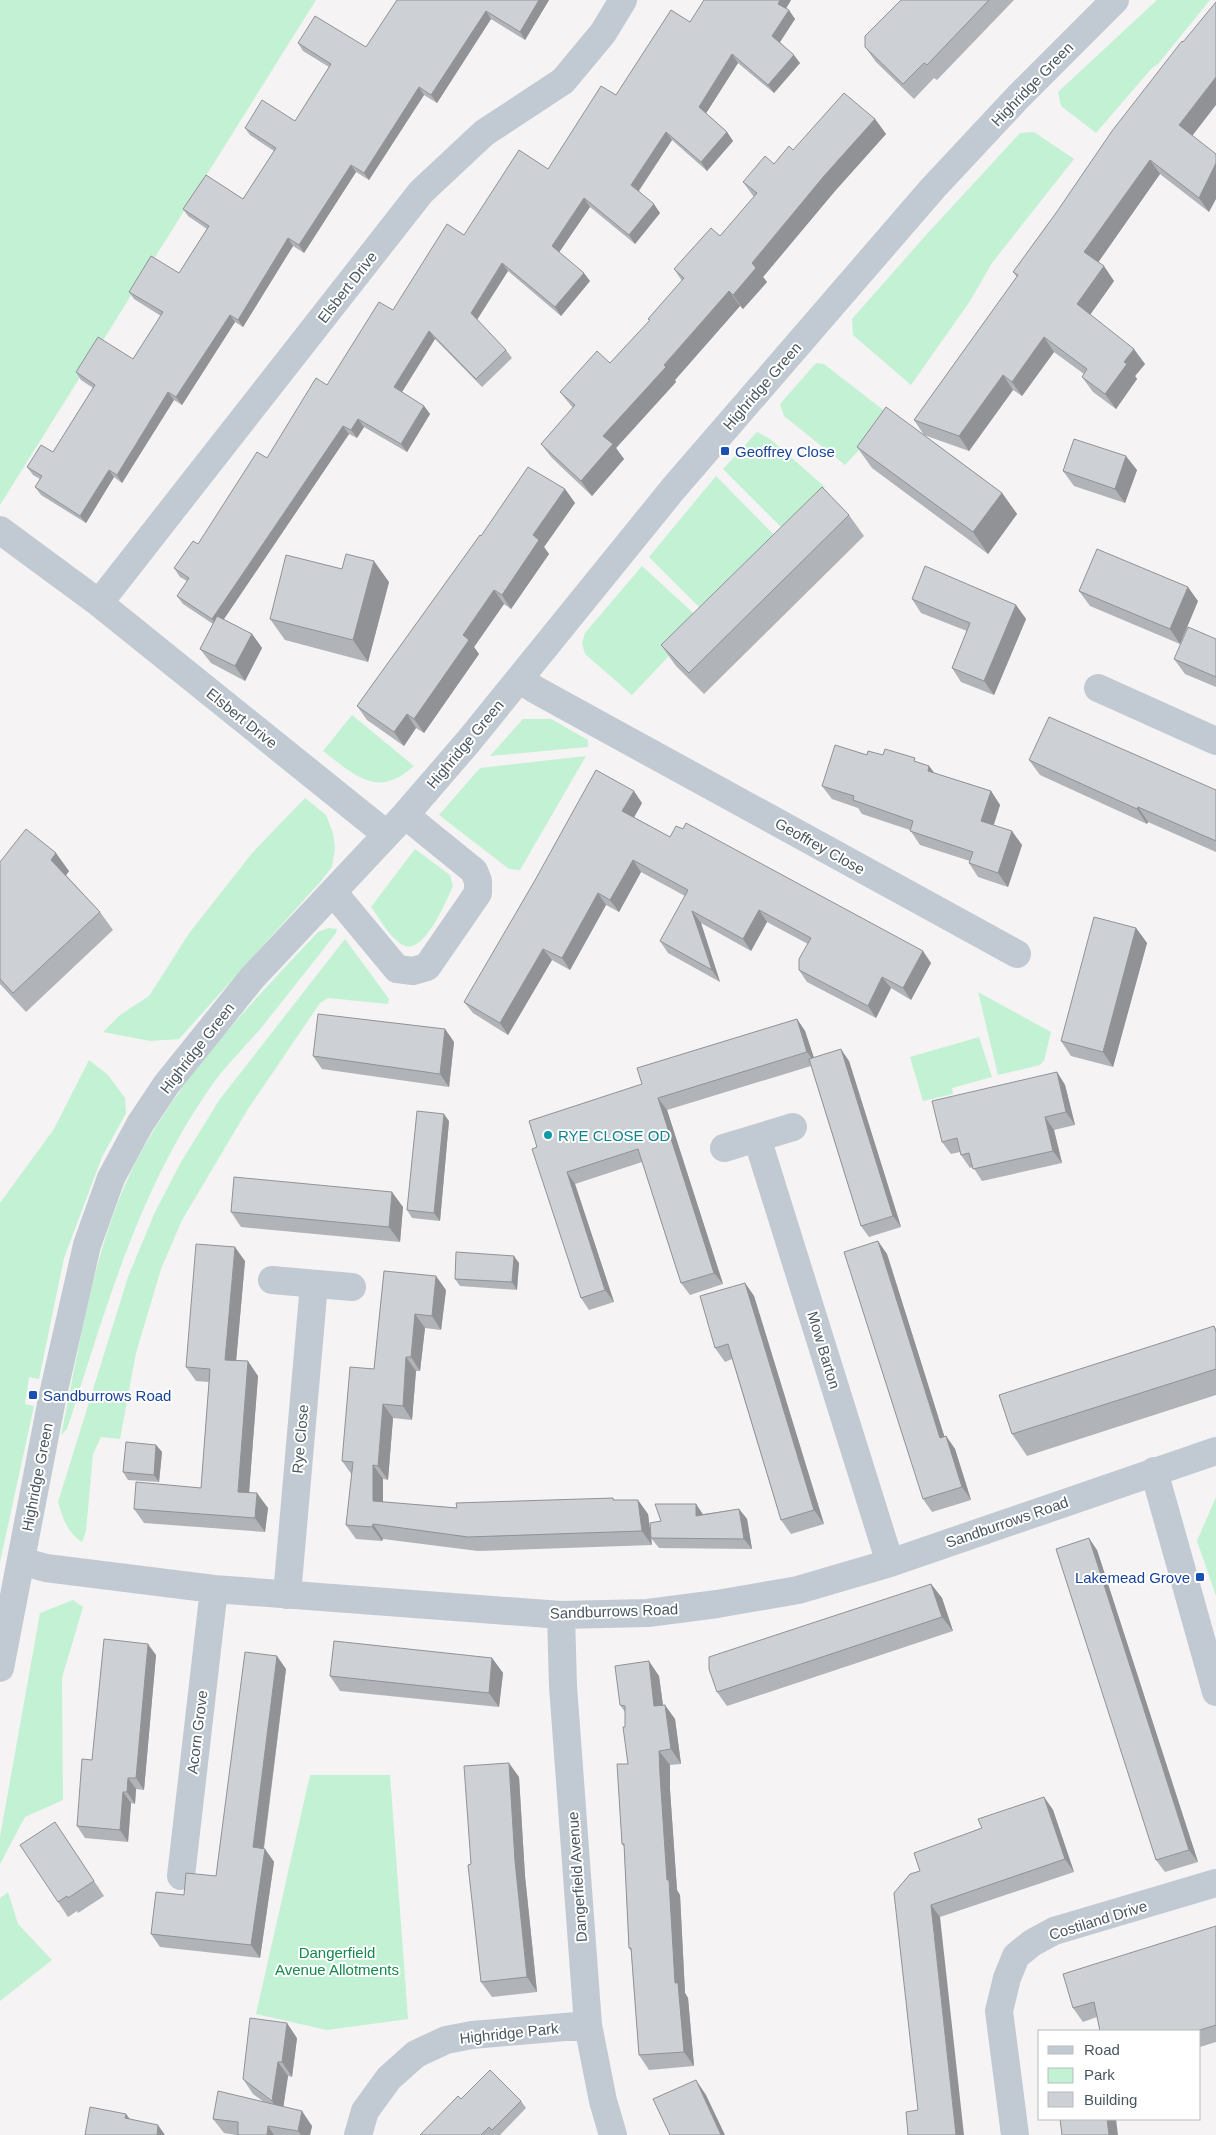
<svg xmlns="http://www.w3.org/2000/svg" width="1216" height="2135" font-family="Arial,sans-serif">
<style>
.green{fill:#c2f2d3}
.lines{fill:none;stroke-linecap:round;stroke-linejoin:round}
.street{stroke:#c1cad2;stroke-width:28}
.wall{fill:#b0b3b7}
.shaded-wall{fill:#909295}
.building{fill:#cdd0d5;stroke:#909295}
.transit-dot{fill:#1a4fb4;stroke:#fff;stroke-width:2}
.culture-dot{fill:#0f9aa8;stroke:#fff;stroke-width:2}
.labels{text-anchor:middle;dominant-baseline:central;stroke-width:4;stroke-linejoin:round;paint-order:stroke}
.street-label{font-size:15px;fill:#4a5761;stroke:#fff}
.transit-label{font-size:15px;fill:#164399;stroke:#fff;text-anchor:start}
.culture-label{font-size:15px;fill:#0d838f;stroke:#fff;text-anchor:start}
.park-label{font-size:15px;fill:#15884c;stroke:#fff}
</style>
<rect width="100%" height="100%" fill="#f5f3f3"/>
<path class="green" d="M0 0H316L0 505Z
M1157 0H1210L1158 64 1152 68 1096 133 1061 106 1058 92Z
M1034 132 1074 159 992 263 970 301 911 385 853 335 852 319 926 235 1020 133Z
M816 363 824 364 891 416 845 465 784 416 780 404Z
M757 432 770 439 825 487 785 531 723 469Z
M716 476 778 539 709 617 649 557Z
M642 566 702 621 632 695 585 654 582 643 585 633Z
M352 715 414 766C377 799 356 776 323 751Z
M523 719H551L588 740V747L490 756Z
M586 756 520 870 509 869 439 815 480 768Z
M305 798 326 815 333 833 335 848 332 867 321 881 179 1039 150 1041 103 1032 120 1015 149 996 190 932 253 852Z
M415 849 450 875 453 886C446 901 423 959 401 944 388 935 380 919 371 907Z
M329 928 337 929 336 933C311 965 286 997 261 1028 245 1047 226 1065 212 1085 138 1190 106 1309 67 1429L61 1435C79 1352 91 1262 126 1183 169 1087 247 1008 318 932Z
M345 939 389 999 388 1004 328 998 320 1003 248 1109 182 1220 161 1269 136 1353 120 1439 101 1437 93 1454 86 1531 82 1542C67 1532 63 1519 58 1502L128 1277 155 1212 181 1162 220 1099Z
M978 992 1051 1032 1044 1061 1040 1065 998 1075Z
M979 1037 992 1077 952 1088 953 1094 923 1101 910 1057Z
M89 1060 108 1075 125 1098 126 1113 102 1157 64 1258 39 1379 29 1377 25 1404 34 1406 0 1562V1203L54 1129Z
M1216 1497V1596L1197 1541Z
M73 1600 83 1607 62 1678 63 1800 25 1817 0 1864V1837L40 1613Z
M310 1775H390L408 2019 327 2030 256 2014Z
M8 1892 18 1924 52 1960 0 2001V1898Z"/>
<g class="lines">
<path class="street" d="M0 530 99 603 386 834
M99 603 421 192 484 133 563 81 603 33 623 0
M519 679 536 690 1017 954
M1098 688 1216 741
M333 892 397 969 413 971 427 967 478 893V881L474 871 405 815
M757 1138 890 1563
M724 1148 793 1127
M272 1280 352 1287
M1154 1471 1216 1692
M21 1561 46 1568 214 1589 561 1615 648 1613 717 1604 798 1590 890 1563 1216 1451
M287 1595 314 1284
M561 1615 563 1686 588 2025 603 2101 613 2135
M0 1668 52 1399 87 1245 111 1178 140 1124 166 1085 252 978 405 815 468 742 673 489 933 188 1018 97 1115 0
M181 1876 214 1589
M358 2135 365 2111 389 2078 416 2054 446 2040 472 2035 588 2025
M1015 2135 999 2011 1007 1978 1016 1956 1032 1943 1054 1931 1216 1883"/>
</g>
<path class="wall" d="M397 0H549L525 40 491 19 437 103 424 95 369 180 356 172 304 253 293 246 243 327 235 322 182 405 174 400 122 483 114 477 86 523 41 495 35 487 40 479 33 475 27 467 53 452 93 388 81 380 76 372 133 359 161 316 134 299 129 292 179 273 207 229 188 216 183 209 243 199 274 151 250 135 245 128 295 121 329 67 303 51 298 43 366 47Z
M791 0 786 8 795 19 780 42 800 63 774 93 738 63 706 113 727 132 733 141 707 171 672 140 639 191 660 213 635 244 590 207 559 252 590 281 561 316 508 271 477 320 506 350 512 358 482 387 435 339 402 392 424 406 430 414 407 452 364 427 357 438 349 434 223 619 252 634 262 648 245 681 211 663 200 649 213 624 183 604 177 596 187 581 180 577 174 568 198 544 327 385 393 310 464 235 548 169 616 95 690 22Z
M901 0H1014L937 80 934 78 914 99 876 62 865 47Z
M875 119 886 134 835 191 763 277 767 282 743 309 740 306 675 380 676 382 616 448 624 459 592 496 552 458 541 444 573 408 560 392 610 363 650 321 648 319 682 281 674 269 720 236 754 197 743 182 774 164 793 150Z
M1192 136 1209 212 1160 174 1098 262 1114 281 1090 315 1145 364 1135 376 1137 379 1116 409 1093 392 1082 377 1084 374 1054 352 1022 396 1013 390 969 451 924 435 1002 493 1017 514 988 554 872 468 857 447 924 435 914 420 1017 277 1013 272 1056 213Z
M1137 470 1125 503 1074 486 1063 471Z
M565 489 575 503 544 547 549 554 511 609 504 604 474 647 479 654 424 733 416 728 404 746 367 720 357 706 481 536Z
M849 515 864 536 704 694 676 666 661 645Z
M342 569 389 582 368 662 285 640 270 619Z
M1079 591 1198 601 1180 644 1090 606Z
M912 599 1016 605 1026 619 994 695 961 682 952 668 967 631 921 613Z
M1216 639V687L1185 674 1174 659Z
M867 755 917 762 929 766 934 773 991 791 1000 805 994 825 1022 845 1008 887 978 877 969 863 970 861 920 845 910 830 862 814 858 808 832 799 822 786Z
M1029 760 1216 790V852L1148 822 1147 824 1040 775Z
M642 803 634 817 670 837 931 963 911 1000 891 988 876 1018 807 982 799 970 808 944 767 922 751 951 701 923 720 982 668 953 660 941 685 896 641 872 619 912 606 905 570 970 552 960 508 1035 473 1013 464 1002Z
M0 862 69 871 66 875 100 912 113 930 26 1012 0 984Z
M1136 928 1147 943 1113 1067 1071 1056 1061 1041Z
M797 1019 805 1031 814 1058 849 1061 901 1227 869 1237 861 1226 811 1066 667 1110 723 1284 690 1295 681 1283 642 1162 575 1184 614 1302 589 1310 581 1298 537 1147 642 1084Z
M445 1029 454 1042 449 1087 322 1069 313 1056Z
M1057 1072 1065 1085 1075 1125 1054 1130 1062 1163 982 1181 973 1167 970 1168 961 1155 960 1152 951 1154 942 1142Z
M449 1121 440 1221 412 1218 407 1210Z
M403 1207 400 1242 241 1227 231 1212Z
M887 1254 944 1436H946L955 1449 971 1500 932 1512 923 1499Z
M245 1261 236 1360 258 1376 249 1493 268 1508 265 1532 144 1523 134 1509 201 1488 209 1382 196 1381 186 1367Z
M519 1263 517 1290 460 1286 455 1279Z
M384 1271 446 1290 441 1330 425 1328 420 1371H416L412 1420 393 1418 388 1480 383 1479V1502L457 1508 613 1498 614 1500 648 1514 652 1545 478 1551 383 1539 382 1541 356 1539 346 1525 352 1475 342 1461 374 1369Z
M745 1283 754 1296 824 1524 791 1534 781 1520 732 1359 725 1362 715 1348Z
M1214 1326 1216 1329V1395L1027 1456 1012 1434Z
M156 1445 162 1452 159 1482 128 1480 123 1472Z
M696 1504 703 1514 739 1509 747 1519 752 1549 659 1548 651 1538 661 1521Z
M1097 1550 1198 1862 1165 1872 1156 1860Z
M931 1584 942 1598 953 1631 727 1706 717 1692Z
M156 1655 144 1790 136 1789 135 1804 131 1803 128 1842 85 1838 77 1826 92 1760Z
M492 1658 503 1673 499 1707 340 1691 330 1676Z
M286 1669 264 1849H265L274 1862 260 1958 160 1947 151 1934 184 1895 216 1876Z
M659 1676 663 1705 675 1719 681 1764 670 1765V1790L677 1890 680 1895 685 1993 688 1998 694 2066 649 2070 639 2055 631 1951 629 1948 624 1847 622 1844 628 1764 625 1712 620 1705Z
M519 1777 525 1876 537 1992 492 1997 481 1982 471 1864Z
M1044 1797 1053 1810 1074 1872 940 1917 918 2110 920 1871 982 1828Z
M65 1837 104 1896 78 1913 77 1911 68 1917 58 1902Z
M1216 1926V2042L1200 2047V2031H1100L1097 2017 1083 2022 1073 2008Z
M297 2038 292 2077 288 2076 283 2107 312 2126 310 2135H236L224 2133 213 2119 264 2102 253 2094 243 2079Z
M461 2099 521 2101 526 2108 500 2135H495L494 2134V2135H420Z"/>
<path class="shaded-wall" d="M539 0H549L525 40 520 32Z
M780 0H791L784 12 778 4Z
M789 10 795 19 778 45 772 36Z
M486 11 491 19 437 103 431 95Z
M732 54 738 63 705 115 699 107Z
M794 55 800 63 774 93 768 85Z
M1216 77V105L1189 140 1179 125Z
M419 87 424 95 369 180 364 173Z
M875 119 886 134 835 191 763 277 767 282 743 309 733 295 752 263 824 176Z
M666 132 672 140 637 193 631 185Z
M727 132 733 141 707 171 701 162Z
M1150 160 1160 174 1095 267 1084 252Z
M1216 163V199L1209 212 1199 198Z
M351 165 356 172 304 253 299 245Z
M584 198 590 207 558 254 552 246Z
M654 204 660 213 635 244 629 235Z
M288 238 293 246 243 327 238 320Z
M502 263 508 271 476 321 471 313Z
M1104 266 1114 281 1087 319 1077 304Z
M584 273 590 281 561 316 555 307Z
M729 291 740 306 675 380 676 382 616 448 624 459 592 496 581 481 603 436Z
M230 315 235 322 182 405 176 397Z
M429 331 435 339 400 395 394 387Z
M1044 337 1054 352 1022 396 1012 382Z
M1134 349 1145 364 1135 376 1137 379 1116 409 1105 394 1124 362Z
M1003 375 1013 390 969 451 959 436Z
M168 392 174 400 122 483 117 475Z
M424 406 430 414 407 452 401 444Z
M358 419 364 427 357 438 351 430Z
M343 426 349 434 218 628 212 619Z
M1126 456 1137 470 1125 503 1115 489Z
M109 470 114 477 86 523 80 516Z
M565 489 575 503 544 547 549 554 511 609 502 595 533 535Z
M1002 493 1017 514 988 554 973 532Z
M374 561 389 582 368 662 353 640Z
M1188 587 1198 601 1180 644 1170 629Z
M494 590 504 604 474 647 479 654 424 733 414 719 463 635Z
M1016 605 1026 619 994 695 984 681Z
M252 634 262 648 245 681 235 666Z
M407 714 416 728 404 746 394 732Z
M929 766 939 779 928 771Z
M634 791 642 803 631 823 622 811Z
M991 791 1000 805 990 835 981 821Z
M1138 807 1148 822 1147 824 1137 809Z
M1012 831 1022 845 1008 887 998 873Z
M56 853 69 871 64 878 51 860Z
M633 860 641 872 619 912 610 900Z
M598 893 606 905 570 970 562 958Z
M759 910 767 922 751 951 743 939Z
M692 911 701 923 720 982 712 970Z
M1136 928 1147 943 1113 1067 1103 1052Z
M543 949 552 960 508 1035 500 1023Z
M923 951 931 963 911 1000 903 988Z
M882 977 891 988 876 1018 868 1006Z
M797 1019 805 1031 816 1064 807 1052Z
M445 1029 454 1042 449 1087 440 1074Z
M841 1049 849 1061 901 1227 893 1216Z
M1057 1072 1065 1085 1075 1125 1066 1112Z
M658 1098 667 1110 723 1284 714 1273Z
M444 1114 449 1121 440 1221 434 1213Z
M1045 1117 1054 1130 1062 1163 1053 1151Z
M567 1172 575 1184 614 1302 605 1290Z
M392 1192 403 1207 400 1242 389 1227Z
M878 1241 887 1254 949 1451 940 1438Z
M235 1247 245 1261 235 1374 225 1360Z
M514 1256 519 1263 517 1290 512 1282Z
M436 1276 446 1290 441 1330 432 1316Z
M745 1283 754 1296 824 1524 814 1510Z
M415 1314 425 1328 420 1371 411 1357Z
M406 1357 416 1371 412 1420 403 1406Z
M248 1361 258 1376 248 1506 238 1492Z
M383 1404 393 1418 388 1480 378 1466Z
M946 1436 955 1449 971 1500 962 1487Z
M156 1445 162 1452 159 1482 154 1475Z
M373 1465 383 1479V1515L373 1501Z
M257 1493 268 1508 265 1532 255 1518Z
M638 1500 648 1514 652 1545 642 1531Z
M696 1504 703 1515 696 1516Z
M739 1509 747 1519 752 1549 744 1539Z
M373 1524 383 1539 382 1541 372 1527Z
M1089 1538 1097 1550 1198 1862 1189 1850Z
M931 1584 942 1598 953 1631 942 1617Z
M148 1644 156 1655 144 1790 136 1778Z
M277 1656 286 1669 262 1860 253 1847Z
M492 1658 503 1673 499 1707 489 1693Z
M649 1661 659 1676 665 1721 654 1706Z
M665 1705 675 1719 681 1764 671 1749Z
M659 1751 670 1765V1790L677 1890 680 1895 685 1993 688 1998 694 2066 684 2052 675 1983 667 1880 660 1775Z
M509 1763 519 1777 525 1876 537 1992 527 1977 515 1861Z
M128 1778 136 1789 135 1804 127 1792Z
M123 1792 131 1803 128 1842 120 1830Z
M1044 1797 1053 1810 1074 1872 1065 1859Z
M265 1849 274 1862 260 1958 251 1945Z
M931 1905 940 1917 964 2135H956Z
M287 2023 297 2038 292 2077 282 2062Z
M278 2062 288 2076 282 2116 272 2101Z
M696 2080 706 2095 725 2135H721Z
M302 2111 312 2126 310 2135H301L298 2131Z
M126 2114 136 2127 125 2118Z
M1107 2119H1116L1118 2135H1109Z
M158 2125 165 2135H157Z
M268 2126 274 2135H267Z"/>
<path class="building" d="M397 0H539L520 32 486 11 431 95 419 87 364 173 351 165 299 245 288 238 238 320 230 315 176 397 168 392 117 475 109 470 80 516 35 487 42 476 27 467 41 445 53 452 95 385 76 372 98 337 133 359 163 312 129 292 151 256 179 273 209 226 183 209 206 175 243 199 276 148 245 128 262 100 295 121 331 64 298 43 315 16 366 47Z
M704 0H780L778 4 789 10 772 36 794 55 768 85 732 54 699 107 727 132 701 162 666 132 631 185 654 204 629 235 584 198 552 246 584 273 555 307 502 263 471 313 506 350 476 379 429 331 394 387 424 406 401 444 358 419 351 430 343 426 212 619 177 596 189 578 174 568 193 541 198 544 257 452 267 458 316 378 327 385 379 302 393 310 447 224 464 235 519 150 548 169 601 86 616 95 671 10 690 22Z
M901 0H989L927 65 924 63 903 84 865 47V36Z
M1216 2V77L1179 125 1216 154V163L1199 198 1150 160 1084 252 1104 266 1077 304 1134 349 1124 362 1127 364 1105 394 1082 377 1087 369 1044 337 1012 382 1003 375 959 436 914 420 1018 275 1013 272 1056 213 1112 131 1182 41 1183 42Z
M844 93 875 119 824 176 752 263 756 268 733 295 729 291 664 365 666 367 603 436 613 444 581 481 541 444 575 405 560 392 597 351 610 363 650 320 648 319 684 278 674 269 711 228 720 236 757 193 743 182 765 156 774 164 789 146 793 150Z
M886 407 1002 493 973 532 857 447Z
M1074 439 1126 456 1115 489 1063 471Z
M528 467 565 489 533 535 539 540 502 595 494 590 463 635 469 640 414 719 407 714 394 732 357 706 480 535 481 536Z
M822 487 849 515 689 673 661 645Z
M1097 549 1188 587 1170 629 1079 591Z
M346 554 374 561 353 640 270 619 286 555 342 569Z
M925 566 1016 605 984 681 952 668 970 623 912 599Z
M217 616 252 634 235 666 200 649Z
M1188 627 1216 639V677L1174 659Z
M1049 717 1216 790V841L1138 807 1137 809 1029 760Z
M835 745 867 755 868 751 883 755 885 749 915 758 914 761 929 766 928 771 991 791 981 821 1012 831 998 873 969 863 973 852 910 831 913 821 853 800 854 796 822 786Z
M596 770 634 791 622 811 670 837 676 826 683 829 686 823 923 951 903 988 882 977 868 1006 799 970V959L811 938 759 910 743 939 692 911 712 970 660 941 688 890 633 860 610 900 598 893 562 958 543 949 500 1023 464 1002 534 882Z
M26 829 56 853 51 860 100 912 13 993 0 979V862Z
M1094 917 1136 928 1103 1052 1061 1041Z
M318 1014 445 1029 440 1074 313 1056Z
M797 1019 807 1052 658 1098 714 1273 681 1283 638 1149 567 1172 605 1290 581 1298 532 1149 537 1147 529 1121 642 1084 637 1068Z
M841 1049 893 1216 861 1226 809 1059Z
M1057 1072 1066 1112 1045 1117 1053 1151 973 1169 969 1153 961 1155 957 1138 942 1142 932 1101Z
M417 1111 444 1114 434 1213 407 1210Z
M234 1177 392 1192 389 1227 231 1212Z
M878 1241 940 1438 946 1436 962 1487 923 1499 844 1252Z
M196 1244 235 1247 225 1360 248 1361 238 1492 257 1493 255 1518 134 1509 136 1482 201 1488 210 1369 186 1367Z
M456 1252 514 1256 512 1282 455 1279Z
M384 1271 436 1276 432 1316 415 1314 411 1357H406L403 1406 383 1404 378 1466 373 1465V1501L457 1508 456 1503 613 1498V1500H638L642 1531 468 1537 373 1524 372 1527 346 1525 353 1462 342 1461 350 1367 374 1369Z
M745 1283 814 1510 781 1520 728 1344 715 1348 700 1296Z
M1214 1326 1216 1332V1369L1012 1434 999 1395Z
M126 1442 156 1445 154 1475 123 1472Z
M655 1504H696V1516L739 1509 744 1539 651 1538 650 1523 661 1521Z
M1089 1538 1189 1850 1156 1860 1056 1549Z
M931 1584 942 1617 717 1692 709 1669V1657Z
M104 1639 148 1644 136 1778H128L127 1792H123L120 1830 77 1826 82 1759 92 1760Z
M334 1641 492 1658 489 1693 330 1676Z
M245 1652 277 1656 253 1847 265 1849 251 1945 151 1934 156 1892 184 1895 186 1873 216 1876Z
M649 1661 654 1706 665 1705 671 1749 659 1751 660 1775 667 1880H669L675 1983H678L684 2052 639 2055 631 1948H629L624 1844H622L617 1764H628L623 1727H625V1706L620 1705 615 1666Z
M509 1763 515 1861 527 1977 481 1982 468 1865 471 1864 464 1766Z
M1044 1797 1065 1859 931 1905 956 2135H908L906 2112 918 2110 894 1893 910 1874 920 1871 914 1853 982 1828 978 1819Z
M55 1822 94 1881 68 1898 67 1896 58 1902 20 1845Z
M1216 1926V2025L1197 2031H1100L1094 2002 1073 2008 1063 1974Z
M250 2018 287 2023 282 2062H278L272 2101 243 2079Z
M490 2070 521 2101 492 2130 489 2127 481 2135H420L458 2096 461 2099Z
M696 2080 721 2135H670L653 2099Z
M218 2091 302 2111 298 2131 268 2126 267 2135H238V2122L213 2119Z
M90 2107 126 2114 125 2118 158 2125 157 2135H85Z
M1060 2119H1107L1109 2135H1062Z"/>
<g class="transit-dot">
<rect x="720" y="446" width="10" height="10" rx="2.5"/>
<rect x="28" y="1390" width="10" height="10" rx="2.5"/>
<rect x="1195" y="1572" width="10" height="10" rx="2.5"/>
</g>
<circle class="culture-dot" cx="548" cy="1135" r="5"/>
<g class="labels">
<g class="street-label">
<text transform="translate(1032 84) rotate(-46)">Highridge Green</text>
<text transform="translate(347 287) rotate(-52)">Elsbert Drive</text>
<text transform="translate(762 386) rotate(-49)">Highridge Green</text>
<text transform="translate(242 718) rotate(39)">Elsbert Drive</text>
<text transform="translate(465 744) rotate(-50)">Highridge Green</text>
<text transform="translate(820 846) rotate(29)">Geoffrey Close</text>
<text transform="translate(197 1048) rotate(-52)">Highridge Green</text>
<text transform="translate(824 1350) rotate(73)">Mow Barton</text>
<text transform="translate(300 1439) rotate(-85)">Rye Close</text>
<text transform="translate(37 1477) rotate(-79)">Highridge Green</text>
<text transform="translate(1007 1522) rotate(-19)">Sandburrows Road</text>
<text transform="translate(614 1611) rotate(-2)">Sandburrows Road</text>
<text transform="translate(197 1732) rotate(-83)">Acorn Grove</text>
<text transform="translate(577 1877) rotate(-94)">Dangerfield Avenue</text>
<text transform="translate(1098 1920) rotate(-17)">Costiland Drive</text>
<text transform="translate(509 2033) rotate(-6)">Highridge Park</text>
</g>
<g class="transit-label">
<text x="735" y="451">Geoffrey Close</text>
<text x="43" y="1395">Sandburrows Road</text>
<text x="1190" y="1577" text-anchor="end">Lakemead Grove</text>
</g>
<g class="culture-label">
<text x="558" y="1135">RYE CLOSE OD</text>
</g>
<g class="park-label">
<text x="337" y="1952">Dangerfield<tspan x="337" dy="17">Avenue Allotments</tspan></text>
</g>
</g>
<rect x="1038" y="2030" width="162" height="90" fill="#ffffff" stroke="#b7bcc0"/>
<rect x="1048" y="2046" width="25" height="8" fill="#c1cad2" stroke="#b7bcc0"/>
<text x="1084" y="2055" font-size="15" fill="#4a5761">Road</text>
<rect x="1048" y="2068" width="25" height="15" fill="#c2f2d3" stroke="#b7bcc0"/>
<text x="1084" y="2080" font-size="15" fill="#4a5761">Park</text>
<rect x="1048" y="2092" width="25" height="15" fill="#cdd0d5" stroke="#b7bcc0"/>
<text x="1084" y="2105" font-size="15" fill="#4a5761">Building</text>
</svg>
